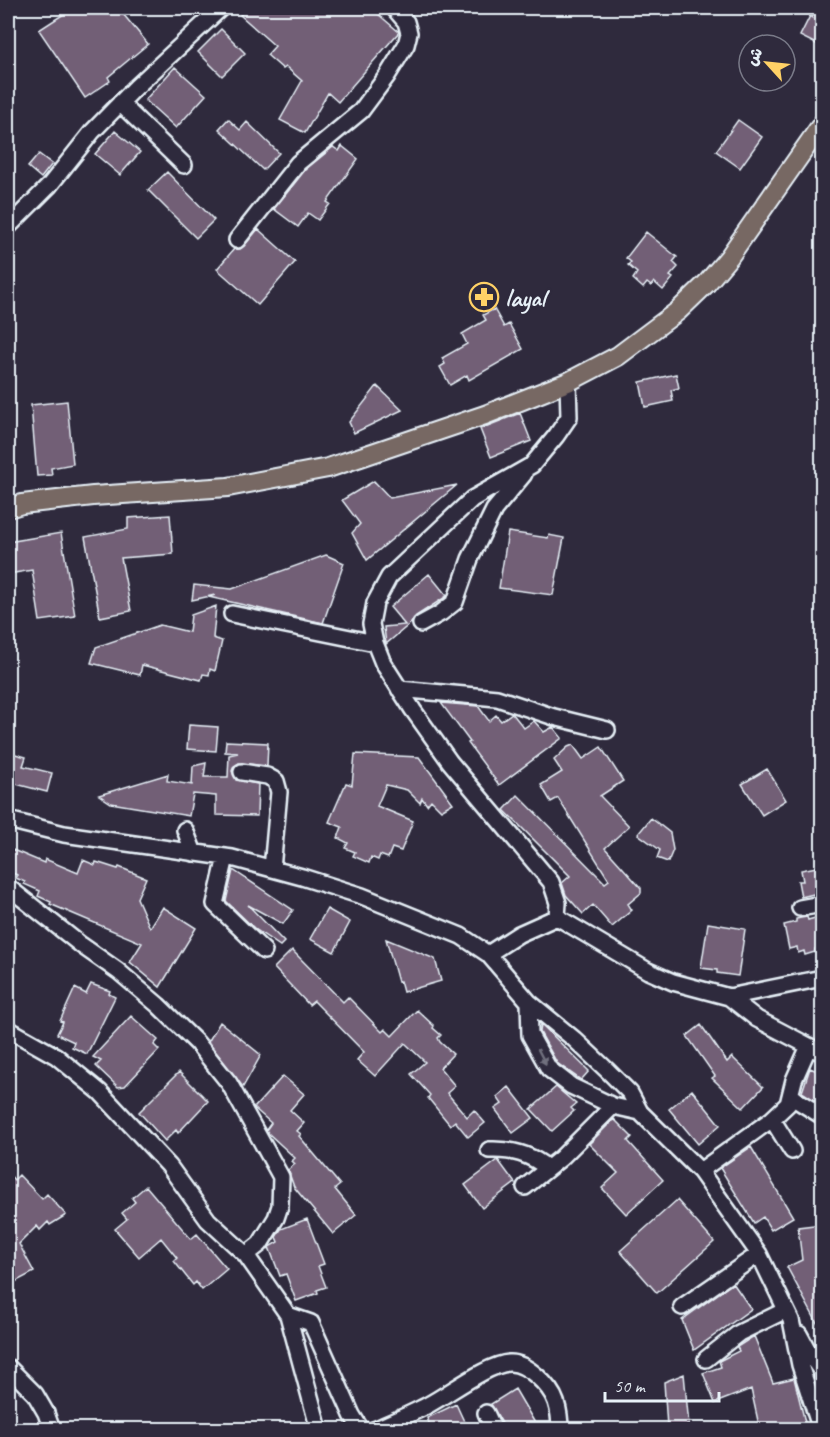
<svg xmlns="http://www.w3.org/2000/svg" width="830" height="1437" font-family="Caveat,'Playpen Sans Arabic',sans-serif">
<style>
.building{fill:#725e76;stroke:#e8f1f8;stroke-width:1.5}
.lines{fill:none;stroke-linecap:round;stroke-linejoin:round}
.minor-casing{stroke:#e8f1f8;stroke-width:20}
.major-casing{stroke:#e8f1f8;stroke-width:22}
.minor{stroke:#2f2a3d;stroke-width:15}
.major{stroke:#776864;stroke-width:18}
.oneway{fill:#70707e}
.labels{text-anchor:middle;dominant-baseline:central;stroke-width:4.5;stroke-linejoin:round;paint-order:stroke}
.poi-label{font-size:26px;font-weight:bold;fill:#e8f1f8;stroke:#2f2a3d;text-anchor:start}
</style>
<rect width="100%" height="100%" fill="#2f2a3d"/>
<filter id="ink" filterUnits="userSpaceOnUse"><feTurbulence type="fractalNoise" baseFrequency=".0167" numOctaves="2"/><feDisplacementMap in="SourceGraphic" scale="12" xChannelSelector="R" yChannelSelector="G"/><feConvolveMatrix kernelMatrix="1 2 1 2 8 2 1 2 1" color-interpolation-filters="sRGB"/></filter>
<g filter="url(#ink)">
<path class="building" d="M73 8H118L148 44 108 77 110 81 85 98 39 30Z
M247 8H371L399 32 338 102 328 93 305 133 280 120 302 81 286 67 283 69 267 55 275 46 240 15Z
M817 8H822V47L800 36 810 16 812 18Z
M221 29 245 53 222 76 198 52Z
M175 67 206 95 176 128 145 100Z
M228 119 240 130 247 122 279 153 263 170 219 129Z
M738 120 762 137 740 168 716 151Z
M115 131 140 152 120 175 95 154Z
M342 146 358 159 327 202 330 204 318 220 308 213 298 227 274 209 305 170 333 147 339 151Z
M39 154 52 164 41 178 28 167Z
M167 172 214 220 196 238 148 190Z
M258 229 295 262 258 305 217 269 234 249H240L244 246Z
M646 232 677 257 673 262 678 267 670 276 673 278 663 290 654 282 651 286 647 283 643 288 633 279 637 273 628 265 631 262 626 258Z
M494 309 504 327 509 324 523 349 469 380 467 375 450 385 440 367 445 364 442 358 467 344 462 334 486 320 483 315Z
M676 374 679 388 671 390 673 401 645 407 640 382Z
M377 386 402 410 354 433 349 422Z
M67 401 73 464 51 468 52 475 37 476 31 405Z
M520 413 531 441 491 457 480 429Z
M374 481 390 498 457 485 367 560 352 533 360 524 342 500Z
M170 515 173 554 121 558 131 611 100 617 85 537 128 529V518Z
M508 532 548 538 549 535 564 538 553 595 499 588Z
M61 533 75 616 40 621 32 570 8 574V542Z
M326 555 344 563 323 623 209 597 215 595 192 600 194 585 232 589Z
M429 574 447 596 416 616 411 623 386 644 384 627 405 625 390 607Z
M216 606 213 638 222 641 215 671 210 669 209 675 203 674 201 680 142 665 140 675 91 663 96 647 160 625 189 632 191 615Z
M441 703 478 706 489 721 496 715 501 721 512 713 524 728 534 721 544 732 553 727 562 738 499 785 468 743 470 742Z
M189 725 218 727 216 751 187 749Z
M226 741 268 743 267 766 239 763 234 766 232 771 236 780 258 784 257 816 216 815V796L193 794 189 816 111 803 99 795 168 774 167 781 192 785 193 766 206 763 204 777H228L229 755 238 753 225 752Z
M573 745 583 759 601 747 623 781 600 796 629 826 605 848 641 888V893L628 904 632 910 612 927 593 905 583 914 566 895 562 883 570 876 504 810 518 795 605 883 609 880 558 798 551 802 541 785 562 772 554 760 568 747Z
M8 752 26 757 23 766 52 773 47 792 8 782Z
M355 754 419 757 453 803 441 810 431 800 427 805 422 798 420 803 407 790 386 785 377 806 413 821 401 851 392 848 388 858 380 855 378 860 371 857 369 863 353 856 355 852 345 848 348 843 338 838 342 827 329 822 346 783 352 785Z
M767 769 786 800 762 815 742 784Z
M651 818 670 833 673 850 668 862 657 858 660 850 638 834Z
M8 848 44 863 45 859 78 873 83 860 95 865 96 862 118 869 119 867 146 878 137 898 150 928 163 907 196 928 160 987 130 962 142 943 50 904 51 902 38 896 40 891 24 884 25 882 16 878 17 875 8 871Z
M822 866V892L801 897 798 881H803L801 870Z
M233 870 293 910 283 924 248 905 284 942 280 946 255 929 226 901Z
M327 909 350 922 334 952 310 939Z
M822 916V947L815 949V952L805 955 804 951 798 953 797 947 789 949 784 925 796 922V919L801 918 807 917 808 920Z
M708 923 745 929 738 976 717 973V970L701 968Z
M386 939 435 959 441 981 403 992 400 981 398 982Z
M292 950 343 1002 348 997 382 1032 385 1029 392 1036 417 1010 434 1026 433 1028 441 1035 438 1038 440 1042 453 1054 440 1068 455 1086 447 1093 467 1117 474 1110 485 1123 468 1137 455 1121 450 1125 428 1098 430 1095 411 1074 425 1062 405 1043 375 1076 357 1060 364 1052 314 1001 309 1005 274 968Z
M91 984 110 991 109 994 115 997 87 1054 72 1047 74 1042 57 1034 63 1022 60 1021 75 988 86 994Z
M131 1016 158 1040 154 1045 159 1050 125 1086 118 1087 96 1066 101 1061 93 1057Z
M220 1022 261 1055 243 1087 208 1042Z
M541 1024 589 1071 581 1080 557 1063 540 1032Z
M701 1025 727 1062 732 1057 763 1087 743 1108 712 1078 715 1076 687 1036Z
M810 1068 822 1073V1105L802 1092Z
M179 1072 208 1101 178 1133 176 1130 165 1141 139 1112Z
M283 1076 304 1094 290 1110 304 1123 297 1131 301 1134 299 1136 340 1185 335 1189 356 1215 333 1234 294 1187 288 1170 295 1164 292 1161 295 1158 269 1134 266 1130 271 1123 254 1108Z
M509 1087 533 1118 513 1133 495 1109 502 1104 497 1097Z
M556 1087 576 1104 571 1108 574 1111 552 1131 531 1109Z
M692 1090 720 1125 698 1144 669 1109Z
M614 1119 632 1137 628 1141 663 1180 626 1214 602 1188 618 1173 589 1144Z
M751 1147 793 1217 771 1230 763 1217 754 1223 720 1168Z
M498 1160 515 1183 482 1208 465 1185Z
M8 1173 14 1180 19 1175 42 1199 47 1194 66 1215 50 1225 48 1222 40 1230 37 1226 19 1244 34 1272 15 1282 8 1268Z
M146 1186 191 1239 197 1234 227 1269 202 1290 196 1282 193 1285 185 1275 174 1261 177 1258 161 1238 139 1257 115 1229 127 1219 122 1213 135 1202 132 1198Z
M677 1200 714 1242 657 1293 620 1251Z
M307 1219 324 1264 318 1266 326 1287 317 1290 318 1293 296 1301 286 1274 280 1276 269 1247 278 1242 276 1237 281 1229Z
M822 1224V1332L787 1267 802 1260 798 1227Z
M733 1283 751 1309 694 1350 682 1320Z
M754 1336 773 1383 794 1378 807 1430H760L751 1389 715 1403 703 1373 721 1367 719 1361 739 1351 737 1347Z
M684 1374 689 1425 667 1427 664 1382Z
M515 1389 532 1418 539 1430H506L491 1404Z
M456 1404 468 1430H432L427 1418Z"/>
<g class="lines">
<g class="minor-casing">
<path id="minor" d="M120 103 184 165
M8 227 49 186 92 132 136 87 221 8
M237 240 298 163 361 111 387 76 406 45 409 33 406 22 394 8
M232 614 375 643
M421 624 441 613 455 602 470 559 494 510 524 474
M399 689 497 698 554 717 607 730
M242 772 267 776 276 781 279 792 272 869
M8 820 64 834 232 858 302 877 362 896 461 936 488 954 529 1002 574 1039 608 1071 630 1093 640 1112 700 1171 759 1254 791 1320 800 1365 821 1430
M185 830 194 853
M226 857 215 904 264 951
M8 887 81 945 118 971 158 1005 197 1043 229 1083 281 1177 280 1206 276 1218 260 1244 246 1255 208 1220 169 1166 100 1092 56 1056 8 1029
M800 908 822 904
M557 917 558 903 551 882 450 762 413 710 383 663 375 643 371 624 375 603 389 577 472 499 532 465 556 436 569 417 568 382
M557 917 648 971 673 982 729 997 757 1019 822 1053
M488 954 519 934 557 917
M729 997 822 978
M529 1002 530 1035 549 1069 571 1086 613 1106 640 1112
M790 1096 822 1116
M772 1119 792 1151
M489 1150C512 1149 530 1154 547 1168
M700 1171 772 1119 788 1104 794 1080 809 1046
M525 1187 561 1158 613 1106
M246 1255 288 1315 319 1430
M682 1307 759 1254
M288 1315 311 1323 352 1415 360 1428 364 1430
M799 1334 812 1358 822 1372
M706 1359 739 1333 786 1310
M8 1367 35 1394 46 1413 52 1430
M486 1413 494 1430
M374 1430C392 1422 411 1414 428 1405 449 1394 488 1364 509 1363 527 1362 551 1387 556 1402 559 1411 560 1420 560 1430"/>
</g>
<g class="major-casing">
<path id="major" d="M8 508 22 504 93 496 228 487 328 468 485 415 568 382 618 356 678 311 707 283 729 257 822 124"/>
</g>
<use href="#minor" class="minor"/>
<use href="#major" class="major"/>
</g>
<defs><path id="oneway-solid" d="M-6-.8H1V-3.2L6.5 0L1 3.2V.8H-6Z" transform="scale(1.5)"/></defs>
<use class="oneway" href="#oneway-solid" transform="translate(542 1057) rotate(62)"/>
</g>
<defs>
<g id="pharmacy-ring" transform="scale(1.5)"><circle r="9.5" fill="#2f2a3d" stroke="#ffd166" stroke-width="1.5"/><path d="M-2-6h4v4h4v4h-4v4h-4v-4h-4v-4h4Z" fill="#ffd166"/></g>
</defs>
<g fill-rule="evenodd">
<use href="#pharmacy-ring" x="484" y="297"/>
</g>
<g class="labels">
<g class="poi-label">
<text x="505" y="297">layal</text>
</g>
</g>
<rect width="830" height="1437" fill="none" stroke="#2f2a3d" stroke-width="30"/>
<rect x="15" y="15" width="800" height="1407" fill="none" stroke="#e8f1f8" stroke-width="2" filter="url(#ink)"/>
<g transform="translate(767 63) rotate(297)"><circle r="28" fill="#2f2a3d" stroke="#797a88" stroke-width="1.5"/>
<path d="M0-4.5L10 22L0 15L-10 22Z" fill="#ffd166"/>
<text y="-9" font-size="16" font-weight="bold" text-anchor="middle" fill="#e8f1f8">ش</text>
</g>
<path d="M605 1392v9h114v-9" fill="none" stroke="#e8f1f8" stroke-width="3"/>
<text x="614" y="1392" font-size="18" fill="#e8f1f8" stroke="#2f2a3d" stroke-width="4.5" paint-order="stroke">50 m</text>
</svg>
